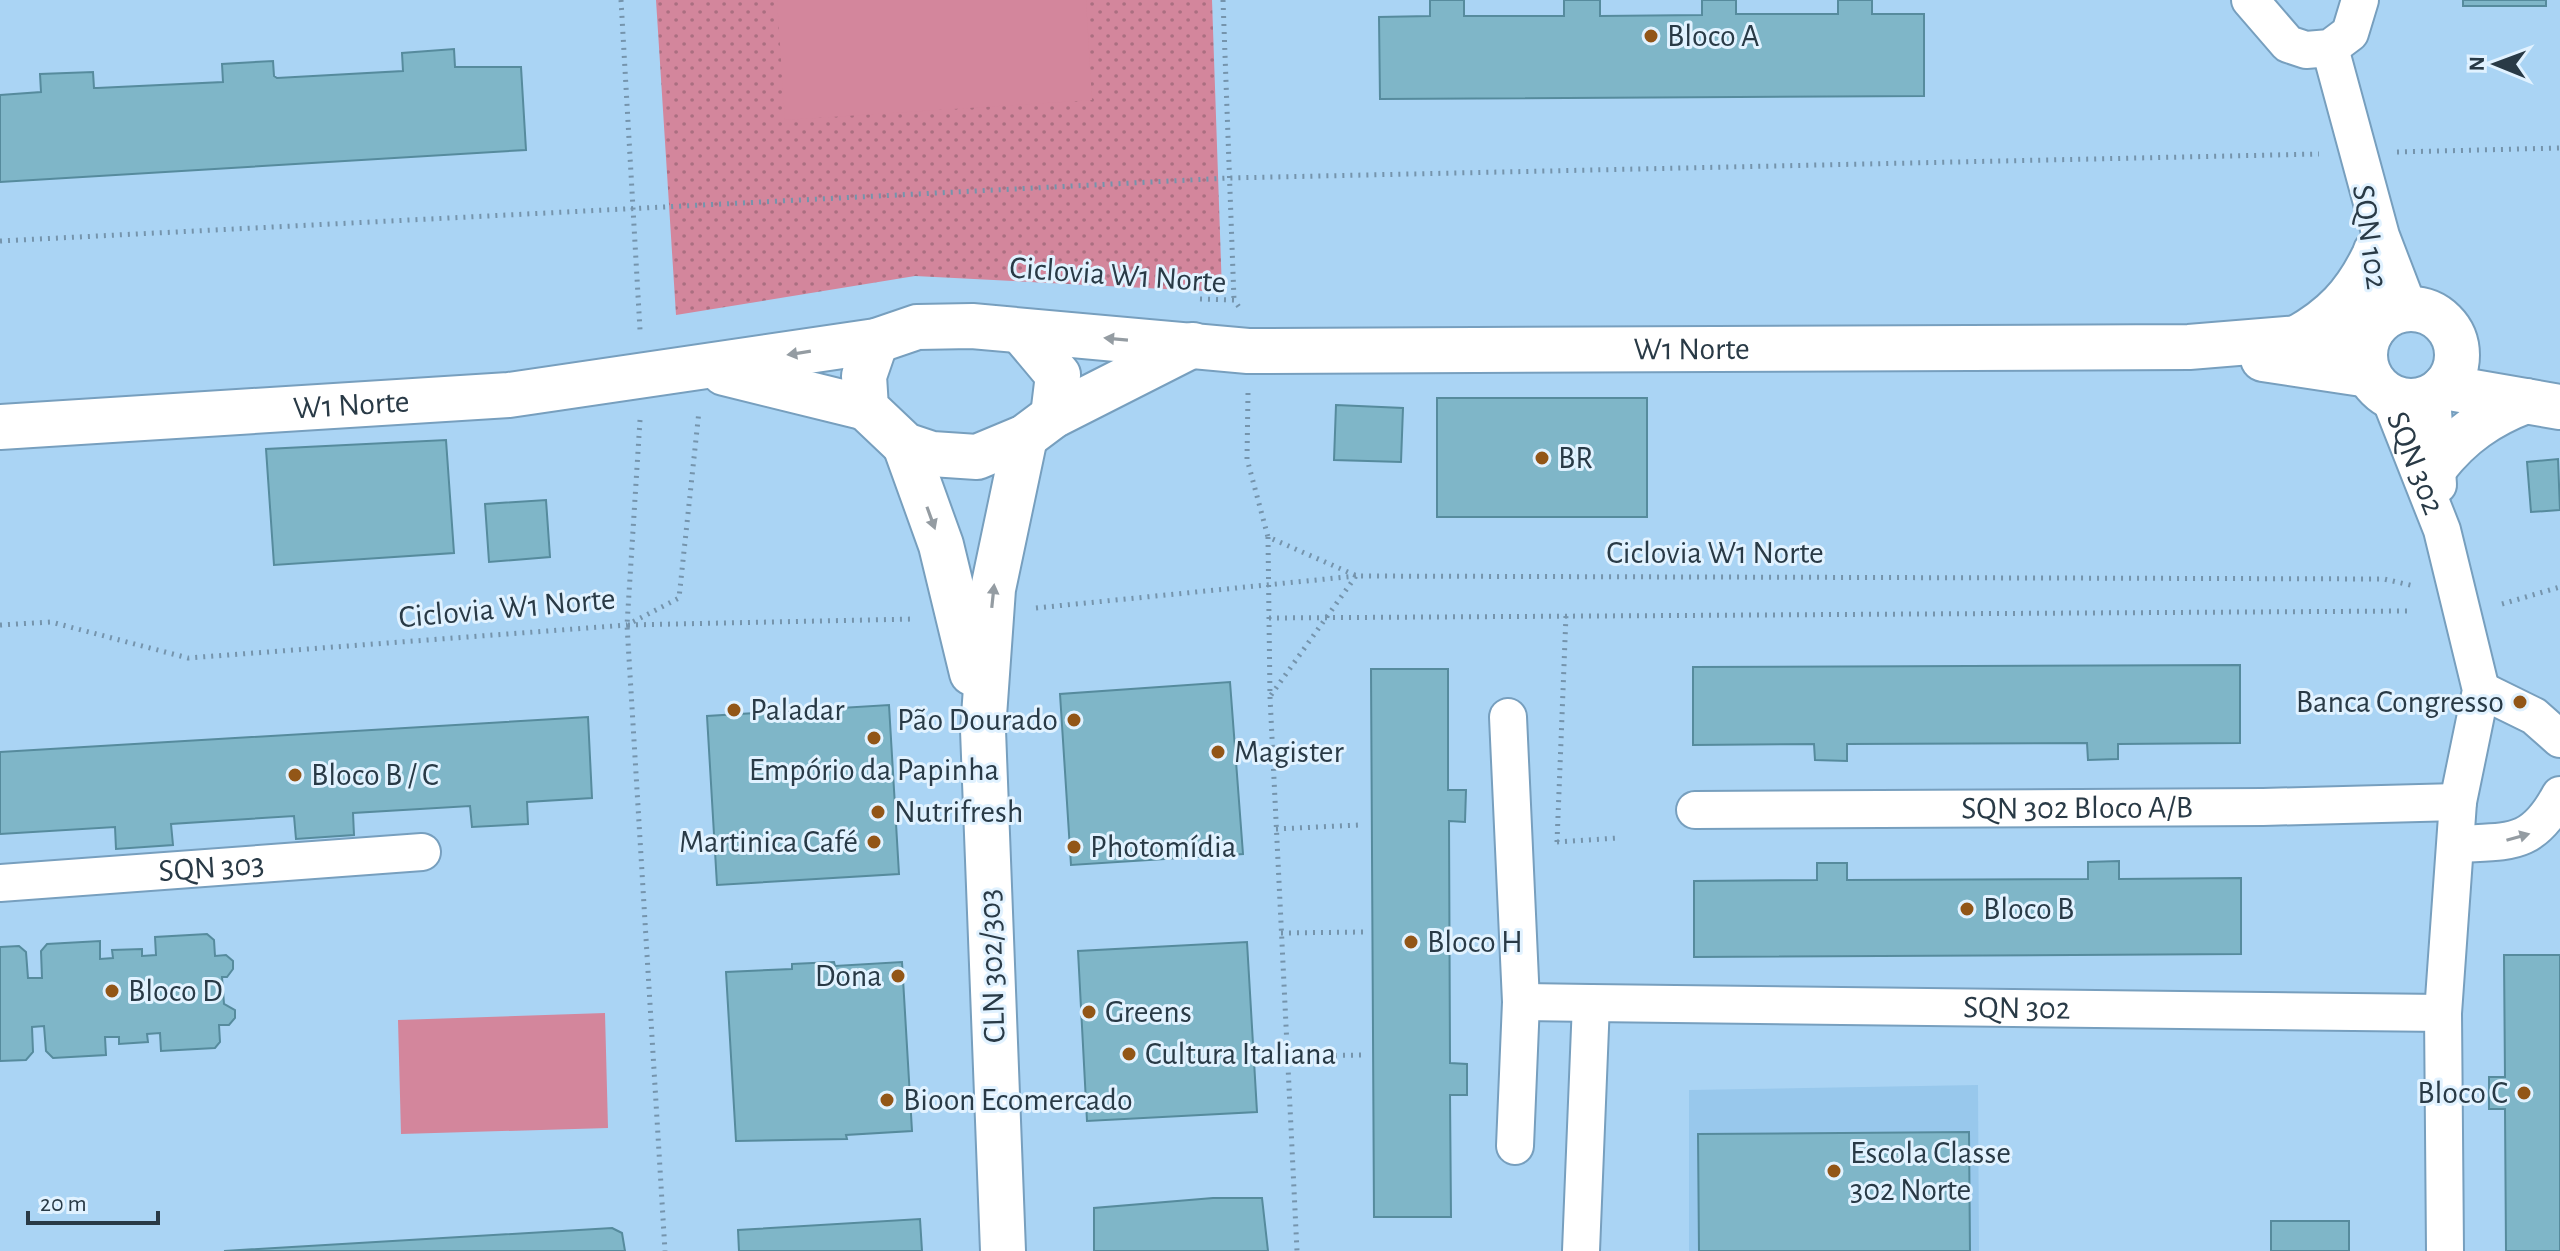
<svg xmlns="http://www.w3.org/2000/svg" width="2560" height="1251" font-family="'Alegreya Sans',sans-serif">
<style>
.built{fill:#98c8ec}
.green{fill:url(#green-dots)}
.pitch{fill:#d3869c}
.building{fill:#7fb6c8;stroke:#568b9d;stroke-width:2}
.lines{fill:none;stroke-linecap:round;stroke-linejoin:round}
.minor-casing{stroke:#779fbe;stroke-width:40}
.tertiary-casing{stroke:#779fbe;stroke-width:48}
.path{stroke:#7594ac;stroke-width:5;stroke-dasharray:2 6;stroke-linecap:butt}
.minor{stroke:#fff;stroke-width:36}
.tertiary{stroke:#fff;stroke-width:44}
.oneway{fill:#949ca2}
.poi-dot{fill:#925617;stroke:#e1f2ff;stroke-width:3}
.labels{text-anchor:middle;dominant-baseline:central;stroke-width:6;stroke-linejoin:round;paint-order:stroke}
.poi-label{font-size:32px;fill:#293a46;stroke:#e1f2ff;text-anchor:start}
.street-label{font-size:32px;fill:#293a46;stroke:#e1f2ff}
</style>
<defs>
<pattern id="green-dots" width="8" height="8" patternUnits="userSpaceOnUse" patternTransform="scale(2)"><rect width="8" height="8" fill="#d3869c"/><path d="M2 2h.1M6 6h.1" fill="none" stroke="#ab6f81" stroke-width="1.8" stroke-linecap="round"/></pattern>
</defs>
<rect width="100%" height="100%" fill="#aad4f4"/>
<path class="built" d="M1978 1085 1979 1251H1689V1090Z"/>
<path class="green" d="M656 0H1212L1222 292 915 276 676 315Z"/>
<path class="pitch" d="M777 0H1086L1092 100 785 120Z
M605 1013 608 1128 401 1134 398 1020Z"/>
<path class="building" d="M1430 0H1464V16H1564V0H1600V16L1702 15V0H1736V14H1838V0H1872V14H1924V96L1380 99 1379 17 1430 16Z
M2463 0H2546V6H2463Z
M454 49 455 67H521L526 150 0 182V95L41 92 40 74 93 72 94 88H97L223 82 222 64 273 61 274 76 277 78 403 71 402 53Z
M1437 398H1647V517H1437Z
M1336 405 1403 408 1401 462 1334 460Z
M446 440 454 553 274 565 266 449Z
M2558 459 2560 510 2531 512 2527 462Z
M546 500 550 557 489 562 485 504Z
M2240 665V743L2118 744V759L2088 760 2087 743 1847 744V761L1815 760 1814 744 1693 745V667Z
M1371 669H1448V790H1466L1465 822 1449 821 1450 1063 1467 1064V1095H1450L1451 1217H1374Z
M1230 682 1243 854 1071 865 1060 694Z
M889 705 899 874 717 885 707 716Z
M588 717 592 798 527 802 528 824 472 827 470 806 353 813 354 835 296 839 294 816 171 824 173 845 116 849 115 827 0 834V752Z
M2119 861V879L2241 878V954L1694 957V881L1817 880V863H1847V880L2088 879V862Z
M207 934 214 940 215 956 226 955 233 961V969L227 977H222L224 1004 235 1010V1018L229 1025H219L220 1042 215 1048 161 1051 160 1033 147 1034 148 1042 119 1044V1037H105L106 1055 53 1058 46 1051 44 1026 32 1027 33 1052 26 1060 0 1061V947L19 946 26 952 28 978H42L41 951 47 944 100 941V959L113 958 112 950 142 949V956L156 955 155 937Z
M1247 942 1257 1112 1087 1121 1078 951Z
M2504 955H2560V1251H2506L2505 1109H2489V1077H2505Z
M834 962 835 966 902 962 912 1131 846 1135 847 1139 736 1141 726 972 792 969V964Z
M1969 1132 1970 1251H1699L1698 1134Z
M1213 1198H1262L1268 1251H1094V1208Z
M920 1219 922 1251H739L738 1230Z
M2271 1221H2349V1251H2271Z
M612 1228 622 1233 625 1251H224Z"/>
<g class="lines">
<g class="minor-casing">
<g id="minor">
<path d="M2250 0 2288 44 2306 50 2330 48 2350 33 2360 0"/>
<path d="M2330 48 2381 236 2409 309"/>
<path d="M2372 250 2381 320"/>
<path id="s1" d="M2389 396 2442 530 2481 690 2458 802 2443 1013 2445 1251"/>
<path d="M2432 396 2438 485"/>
<path d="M2481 690 2534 716 2560 739"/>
<path d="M1508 717 1521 1002 1515 1146"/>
<path id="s2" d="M1695 810 2263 807 2458 802"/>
<path d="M2457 844C2510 841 2532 847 2560 795"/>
<path id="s3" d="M0 883 422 852"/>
<path d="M1521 1002 1591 1003"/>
<path id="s4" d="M1581 1251 1591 1003 2443 1013"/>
</g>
</g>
<g class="tertiary-casing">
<g id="tertiary">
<circle cx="2411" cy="355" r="46"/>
<path d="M1021 331 1058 375 1053 416"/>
<path d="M2297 338C2333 318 2355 295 2373 258"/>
<path d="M876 341 864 376 866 408 905 445 932 454 977 457 1025 437 1053 416 1193 345"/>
<path d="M2263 359 2369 375"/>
<path d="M724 373 866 408"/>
<path d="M2444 387 2560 407"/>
<path id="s5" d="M0 427 509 395 876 341 917 327 972 326 1248 351 2189 347 2371 332"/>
<path d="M905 445 941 545 972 673"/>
<path d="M2436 466C2461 434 2489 415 2526 401"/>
<path d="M1003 1251 983 730 993 589 1025 437"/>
</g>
</g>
<path class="path" d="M621 0 640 330
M1223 0 1234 300
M2397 152 2560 148
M0 241 1229 178 2319 154
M1200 299 1234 300 1239 307
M1248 393 1247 459 1268 537 1357 576 2384 579 2414 586
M640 420 627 625 665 1251
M1268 537 1270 697 1297 1251
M2502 604 2560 587
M1036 608 1356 576
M1269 618 2408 611
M0 625 51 622 188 658 627 625 679 598 699 411
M628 625 914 619
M1271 695 1356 576
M1276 829 1360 825
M1557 842 1566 615
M1557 842 1618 838
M1281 933 1364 932
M1287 1056 1366 1055"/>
<use href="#minor" class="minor"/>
<use href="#tertiary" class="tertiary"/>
</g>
<defs><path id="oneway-solid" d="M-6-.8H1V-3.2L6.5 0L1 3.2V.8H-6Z" transform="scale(2)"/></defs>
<g class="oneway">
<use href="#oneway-solid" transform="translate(1116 339) rotate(-175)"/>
<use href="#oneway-solid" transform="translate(799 353) rotate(171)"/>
<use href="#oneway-solid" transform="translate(931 518) rotate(70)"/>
<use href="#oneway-solid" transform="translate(993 596) rotate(-84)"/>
<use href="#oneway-solid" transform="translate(2518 837) rotate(-16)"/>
</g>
<g class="poi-dot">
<circle cx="1651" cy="36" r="8"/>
<circle cx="1542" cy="458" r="8"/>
<circle cx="2520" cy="702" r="8"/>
<circle cx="734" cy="710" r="8"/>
<circle cx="1074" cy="720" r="8"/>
<circle cx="874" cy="738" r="8"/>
<circle cx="1218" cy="752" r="8"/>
<circle cx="295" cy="775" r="8"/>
<circle cx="878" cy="812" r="8"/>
<circle cx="874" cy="842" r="8"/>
<circle cx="1074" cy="847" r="8"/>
<circle cx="1967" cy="909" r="8"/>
<circle cx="1411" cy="942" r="8"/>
<circle cx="898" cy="976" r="8"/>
<circle cx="112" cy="991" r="8"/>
<circle cx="1089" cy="1012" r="8"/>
<circle cx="1129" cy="1054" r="8"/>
<circle cx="2524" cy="1093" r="8"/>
<circle cx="887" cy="1100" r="8"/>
<circle cx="1834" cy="1171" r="8"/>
</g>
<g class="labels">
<g class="poi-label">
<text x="1667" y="36">Bloco A</text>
<text x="1558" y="458">BR</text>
<text x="2504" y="702" text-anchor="end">Banca Congresso</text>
<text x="750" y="710">Paladar</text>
<text x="1058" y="720" text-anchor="end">Pão Dourado</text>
<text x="1234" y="752">Magister</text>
<text x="874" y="770" text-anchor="middle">Empório da Papinha</text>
<text x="311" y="775">Bloco B / C</text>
<text x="894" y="812">Nutrifresh</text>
<text x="858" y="842" text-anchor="end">Martinica Café</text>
<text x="1090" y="847">Photomídia</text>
<text x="1983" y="909">Bloco B</text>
<text x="1427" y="942">Bloco H</text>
<text x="882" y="976" text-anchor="end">Dona</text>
<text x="128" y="991">Bloco D</text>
<text x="1105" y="1012">Greens</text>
<text x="1145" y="1054">Cultura Italiana</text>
<text x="2508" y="1093" text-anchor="end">Bloco C</text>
<text x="903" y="1100">Bioon Ecomercado</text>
<text x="1850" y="1153">Escola Classe<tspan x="1850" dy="37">302 Norte</tspan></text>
</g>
<g class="street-label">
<text transform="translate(2370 237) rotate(82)">SQN 102</text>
<text transform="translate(1118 275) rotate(4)">Ciclovia W1 Norte</text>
<text stroke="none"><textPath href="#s5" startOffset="1700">W1 Norte</textPath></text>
<text stroke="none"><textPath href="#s5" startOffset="352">W1 Norte</textPath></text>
<text stroke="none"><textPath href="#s1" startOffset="72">SQN 302</textPath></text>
<text x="1715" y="553">Ciclovia W1 Norte</text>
<text transform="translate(507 608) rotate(-5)">Ciclovia W1 Norte</text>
<text stroke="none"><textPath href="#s2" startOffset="382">SQN 302 Bloco A/B</textPath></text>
<text stroke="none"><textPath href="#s3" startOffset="212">SQN 303</textPath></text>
<text transform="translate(992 966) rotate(-92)">CLN 302/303</text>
<text stroke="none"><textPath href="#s4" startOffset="674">SQN 302</textPath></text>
</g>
</g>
<g transform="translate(2496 64) rotate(271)" stroke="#e1f2ff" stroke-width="6" paint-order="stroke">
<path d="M0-6L14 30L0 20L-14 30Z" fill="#293a46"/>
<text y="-12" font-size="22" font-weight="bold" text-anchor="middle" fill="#293a46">N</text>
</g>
<path d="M28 1211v12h130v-12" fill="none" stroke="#293a46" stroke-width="4"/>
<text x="40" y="1211" font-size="24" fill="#293a46" stroke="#e1f2ff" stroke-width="6" paint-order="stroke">20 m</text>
</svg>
